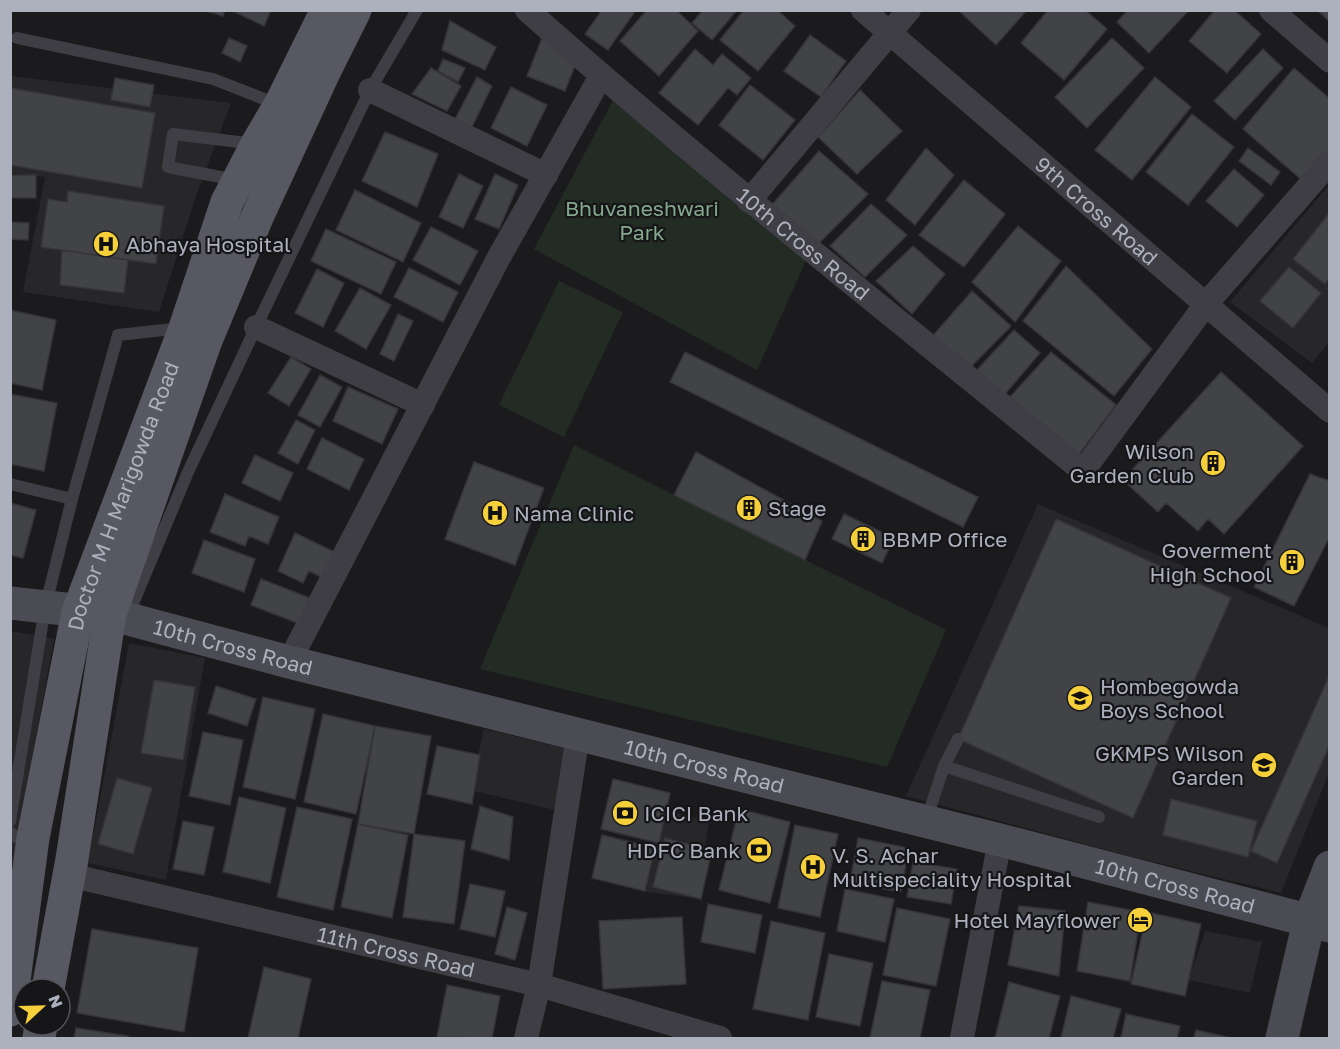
<svg xmlns="http://www.w3.org/2000/svg" width="1340" height="1049" font-family="'Golos Text',sans-serif">
<style>
.built{fill:#27272a}
.green{fill:#222c25}
.building{fill:#424347;stroke:#353539;stroke-width:1.5}
.lines{fill:none;stroke-linecap:round;stroke-linejoin:round}
.lane{stroke:#3e3e44;stroke-width:12}
.street{stroke:#3e3e44;stroke-width:24}
.secondary{stroke:#4a4b53;stroke-width:33}
.primary{stroke:#585862;stroke-width:33}
.labels{text-anchor:middle;dominant-baseline:central;stroke-width:4.5;stroke-linejoin:round;paint-order:stroke}
.park-label{font-size:21px;fill:#84a88b;stroke:#161618}
.street-label{font-size:21px;fill:#adb0bd;stroke:#161618}
.poi-label{font-size:21px;fill:#adb0bd;stroke:#161618;text-anchor:start}
</style>
<rect width="100%" height="100%" fill="#1b1b1d"/>
<path class="built" d="M11 76 231 103 196 196 159 312 23 292 45 177 11 173Z
M1329 185V342L1312 363 1230 302Z
M1038 504 1329 628V773L1281 893 1133 857 906 796Z
M11 631 54 639 11 871Z
M129 643 205 658 166 880 88 863Z
M484 729 569 749 555 810 470 790Z
M662 809 709 822 695 898 640 891Z
M1205 931 1262 942 1250 993 1189 980Z"/>
<path class="green" d="M613 100 808 256 757 370 534 249Z
M559 281 623 312 564 437 499 405Z
M574 445 946 630 887 767 480 669Z"/>
<path class="building" d="M203 10H225L223 16Z
M231 10H271L264 26Z
M602 10H636L608 50 585 34Z
M647 10H676L698 31 659 76 620 41Z
M703 10H737L712 40 692 23Z
M744 10H777L795 26 758 71 720 40Z
M958 10H1027L996 45Z
M1048 10H1085L1107 29 1064 80 1021 43Z
M1128 10H1189L1149 53 1117 22Z
M1215 10H1234L1261 34 1227 73 1189 41Z
M1317 10H1330V22Z
M450 21 496 47 485 70 442 50Z
M810 35 846 61 821 97 784 71Z
M229 38 247 46 240 62 222 53Z
M542 38 580 53 565 91 527 76Z
M1112 38 1144 68 1087 128 1055 97Z
M695 49 713 65 722 54 751 78 737 95 728 88 698 125 659 93Z
M1263 49 1283 68 1235 120 1214 101Z
M443 59 465 68 458 82 438 71Z
M431 68 461 86 447 111 412 94Z
M1294 68 1330 99V149L1303 181 1243 129Z
M477 77 492 86 470 131 454 121Z
M1155 77 1191 107 1132 180 1095 150Z
M115 78 154 85 150 107 111 100Z
M750 85 795 120 763 160 719 125Z
M511 87 547 105 527 146 491 128Z
M10 88 155 113 142 188 10 165Z
M860 90 902 131 857 174 818 137Z
M1192 114 1234 147 1188 205 1146 172Z
M385 132 438 154 417 207 362 181Z
M926 148 954 175 915 225 886 200Z
M1248 148 1280 172 1271 185 1239 161Z
M819 151 868 194 817 245 771 206Z
M1234 169 1264 195 1237 227 1206 201Z
M459 174 483 186 463 228 439 217Z
M495 174 518 185 499 229 475 219Z
M10 175H36V198H10Z
M964 180 1005 214 964 267 919 235Z
M355 190 421 223 403 262 336 230Z
M68 191 164 206 156 264 41 247 48 199 67 202Z
M871 204 907 235 865 277 830 246Z
M1330 212V277L1325 284 1293 259Z
M10 222 29 223 28 240 10 239Z
M1018 226 1061 261 1015 322 972 282Z
M431 227 478 251 460 285 413 260Z
M326 229 396 262 381 294 311 261Z
M913 246 945 274 912 314 876 281Z
M62 250 128 260 124 293 60 285Z
M1066 266 1152 349 1114 396 1023 321Z
M1289 267 1321 293 1293 328 1260 301Z
M409 268 458 292 443 322 394 297Z
M317 269 344 283 323 327 295 313Z
M360 288 391 305 366 349 335 331Z
M972 291 1011 326 967 371 930 339Z
M10 310 56 320 42 390 10 383Z
M398 314 413 321 394 361 380 354Z
M1014 330 1040 353 1005 394 975 372Z
M685 352 978 497 963 527 670 382Z
M1051 352 1116 405 1077 457 1010 397Z
M291 357 311 369 289 406 268 393Z
M1221 372 1303 446 1224 534 1208 519 1198 531 1166 503 1158 512 1123 480Z
M320 375 342 387 320 427 298 415Z
M348 387 398 409 382 444 333 421Z
M10 394 57 403 44 471 10 464Z
M296 420 315 430 298 464 278 453Z
M322 438 364 459 349 490 307 469Z
M696 452 822 521 805 560 674 495Z
M255 455 293 473 280 501 242 483Z
M474 462 544 488 515 565 445 539Z
M1310 474 1330 481V536L1294 606 1254 587Z
M225 494 279 517 268 544 249 536 245 546 210 532Z
M10 503 36 510 23 558 10 555Z
M844 514 894 538 882 563 832 539Z
M1056 519 1231 598 1133 818 958 739Z
M295 533 337 553 325 579 309 571 303 583 278 571Z
M204 540 255 559 244 592 192 573Z
M261 579 315 600 305 626 251 605Z
M1330 674V744L1277 863 1251 851Z
M154 680 195 687 183 760 141 753Z
M216 686 256 699 247 726 208 713Z
M263 697 315 709 295 799 243 787Z
M323 714 375 726 356 814 304 802Z
M375 726 431 736 414 834 358 824Z
M203 732 243 740 230 805 189 796Z
M437 746 480 755 472 804 427 794Z
M117 778 152 788 133 854 98 844Z
M613 779 670 793 659 843 601 829Z
M239 797 286 808 270 883 223 872Z
M1171 799 1257 821 1248 857 1163 835Z
M480 806 513 817 509 860 471 849Z
M297 807 352 819 333 910 277 897Z
M739 809 790 822 770 903 719 890Z
M183 821 214 827 204 875 173 869Z
M358 824 408 835 392 918 341 907Z
M795 825 838 834 820 917 778 908Z
M414 834 465 841 454 924 403 917Z
M602 835 655 848 645 891 592 878Z
M665 838 712 850 701 899 653 887Z
M858 838 909 848 901 892 850 883Z
M913 862 957 869 951 904 907 897Z
M470 884 505 891 495 937 460 929Z
M845 889 894 899 885 942 837 931Z
M1088 902 1141 912 1130 981 1077 971Z
M708 904 762 915 755 953 701 942Z
M1019 906 1065 911 1059 976 1008 965Z
M507 907 527 913 515 960 495 954Z
M897 908 950 919 936 986 883 975Z
M1147 912 1201 924 1185 996 1131 984Z
M682 917 686 984 603 989 599 921Z
M771 921 825 933 808 1020 753 1009Z
M92 929 198 948 184 1032 77 1013Z
M829 954 873 963 860 1026 816 1017Z
M264 967 311 979 298 1038H248Z
M882 981 930 990 920 1038H870Z
M1009 982 1060 996 1049 1038H995Z
M447 985 500 996 492 1038 437 1037Z
M1071 996 1121 1009 1113 1038H1061Z
M1126 1014 1180 1026 1177 1038H1121Z
M76 1028 128 1036 127 1038H74Z
M1196 1030 1231 1038H1194Z"/>
<g class="lines">
<path class="lane" d="M17 38 213 79 277 104
M236 180 168 167 173 134 255 144
M10 484 72 499
M127 618 188 472 256 327 370 90 417 10
M944 766 1099 817
M10 821 45 608 72 499 118 335 182 328
M926 821 944 766 958 739
M10 832 16 837 32 838"/>
<g class="street">
<path id="s1" d="M527 10C707 170 896 318 1083 471L1206 304 1330 162"/>
<path id="s2" d="M863 10 1330 411"/>
<path d="M1271 10 1330 61"/>
<path d="M370 90 546 175"/>
<path d="M749 201 909 10"/>
<path d="M256 327 423 405"/>
<path d="M289 662 498 259 601 76"/>
<path id="s3" d="M69 875 539 985 720 1038"/>
<path d="M526 1038 539 985 578 735"/>
<path d="M962 1038 1000 840"/>
</g>
<g class="secondary">
<path id="s4" d="M10 603 110 614 289 662 1000 840 1330 926"/>
<path d="M1282 1038 1309 921 1330 867"/>
</g>
<g class="primary">
<path d="M48 989 72 859 110 614 205 343 258 215 325 70 355 10"/>
<path id="s5" d="M10 1010 33 838 78 612 185 328 227 202 257 144 280 105 327 10"/>
<path d="M39 1038 41 1025"/>
</g>
</g>
<defs>
<g id="hospital-disc" transform="scale(1.35)"><circle r="9.5" fill="#f6d03a" stroke="#161618"/><path d="M-5-5h3v3.5h4V-5h3V5h-3V1.5h-4V5h-3Z" fill="#111"/></g>
<g id="building-disc" transform="scale(1.35)"><circle r="9.5" fill="#f6d03a" stroke="#161618"/><path d="M-4-6H4V6H1V3H-1V6H-4ZM-2.5-4.3h1.7v1.8h-1.7ZM.8-4.3h1.7v1.8H.8ZM-2.5-1h1.7V.8h-1.7ZM.8-1h1.7V.8H.8Z" fill="#111"/></g>
<g id="school-disc" transform="scale(1.35)"><circle r="9.5" fill="#f6d03a" stroke="#161618"/><path d="M0-5L7-2L0 1L-7-2ZM-4 1L0 2.5L4 1V4Q0 6-4 4Z" fill="#111"/></g>
<g id="bank-disc" transform="scale(1.35)"><circle r="9.5" fill="#f6d03a" stroke="#161618"/><path d="M-6-4H6V4H-6ZM0-2.3a2.3 2.3 0 1 0 0 4.6a2.3 2.3 0 1 0 0-4.6Z" fill="#111"/></g>
<g id="hotel-disc" transform="scale(1.35)"><circle r="9.5" fill="#f6d03a" stroke="#161618"/><path d="M-6-4.5h1.5V1H6V5H4.5V3h-9V5H-6ZM-4 0a1.8 1.8 0 1 1 3.6 0ZM.5 0V-2.5h3Q6-2.5 6 0Z" fill="#111"/></g>
</defs>
<g fill-rule="evenodd">
<use href="#hospital-disc" x="106" y="244"/>
<use href="#building-disc" x="1213" y="463"/>
<use href="#building-disc" x="749" y="508"/>
<use href="#hospital-disc" x="495" y="513"/>
<use href="#building-disc" x="863" y="539"/>
<use href="#building-disc" x="1292" y="562"/>
<use href="#school-disc" x="1080" y="698"/>
<use href="#school-disc" x="1264" y="765"/>
<use href="#bank-disc" x="625" y="813"/>
<use href="#bank-disc" x="759" y="850"/>
<use href="#hospital-disc" x="813" y="867"/>
<use href="#hotel-disc" x="1140" y="920"/>
</g>
<g class="labels">
<g class="park-label">
<text x="642" y="208">Bhuvaneshwari<tspan x="642" dy="24">Park</tspan></text>
</g>
<g class="street-label">
<text stroke="none"><textPath href="#s2" startOffset="308">9th Cross Road</textPath></text>
<text stroke="none"><textPath href="#s1" startOffset="362">10th Cross Road</textPath></text>
<text stroke="none"><textPath href="#s5" startOffset="528">Doctor M H Marigowda Road</textPath></text>
<text stroke="none"><textPath href="#s4" startOffset="228">10th Cross Road</textPath></text>
<text stroke="none"><textPath href="#s4" startOffset="714">10th Cross Road</textPath></text>
<text stroke="none"><textPath href="#s4" startOffset="1200">10th Cross Road</textPath></text>
<text stroke="none"><textPath href="#s3" startOffset="336">11th Cross Road</textPath></text>
</g>
<g class="poi-label">
<text x="126" y="244">Abhaya Hospital</text>
<text x="1194" y="451" text-anchor="end">Wilson<tspan x="1194" dy="24">Garden Club</tspan></text>
<text x="768" y="508">Stage</text>
<text x="514" y="513">Nama Clinic</text>
<text x="882" y="539">BBMP Office</text>
<text x="1272" y="550" text-anchor="end">Goverment<tspan x="1272" dy="24">High School</tspan></text>
<text x="1100" y="686">Hombegowda<tspan x="1100" dy="24">Boys School</tspan></text>
<text x="1244" y="753" text-anchor="end">GKMPS Wilson<tspan x="1244" dy="24">Garden</tspan></text>
<text x="644" y="813">ICICI Bank</text>
<text x="740" y="850" text-anchor="end">HDFC Bank</text>
<text x="832" y="855">V. S. Achar<tspan x="832" dy="24">Multispeciality Hospital</tspan></text>
<text x="1120" y="920" text-anchor="end">Hotel Mayflower</text>
</g>
</g>
<rect width="1340" height="1049" fill="none" stroke="#adb0bd" stroke-width="24"/>
<g transform="translate(42 1007) rotate(68)"><circle r="28" fill="#161618" stroke="#52545a" stroke-width="1.5"/>
<path d="M0-4.5L10 22L0 15L-10 22Z" fill="#f6d03a"/>
<text y="-9" font-size="16" font-weight="bold" text-anchor="middle" fill="#adb0bd">N</text>
</g>
</svg>
